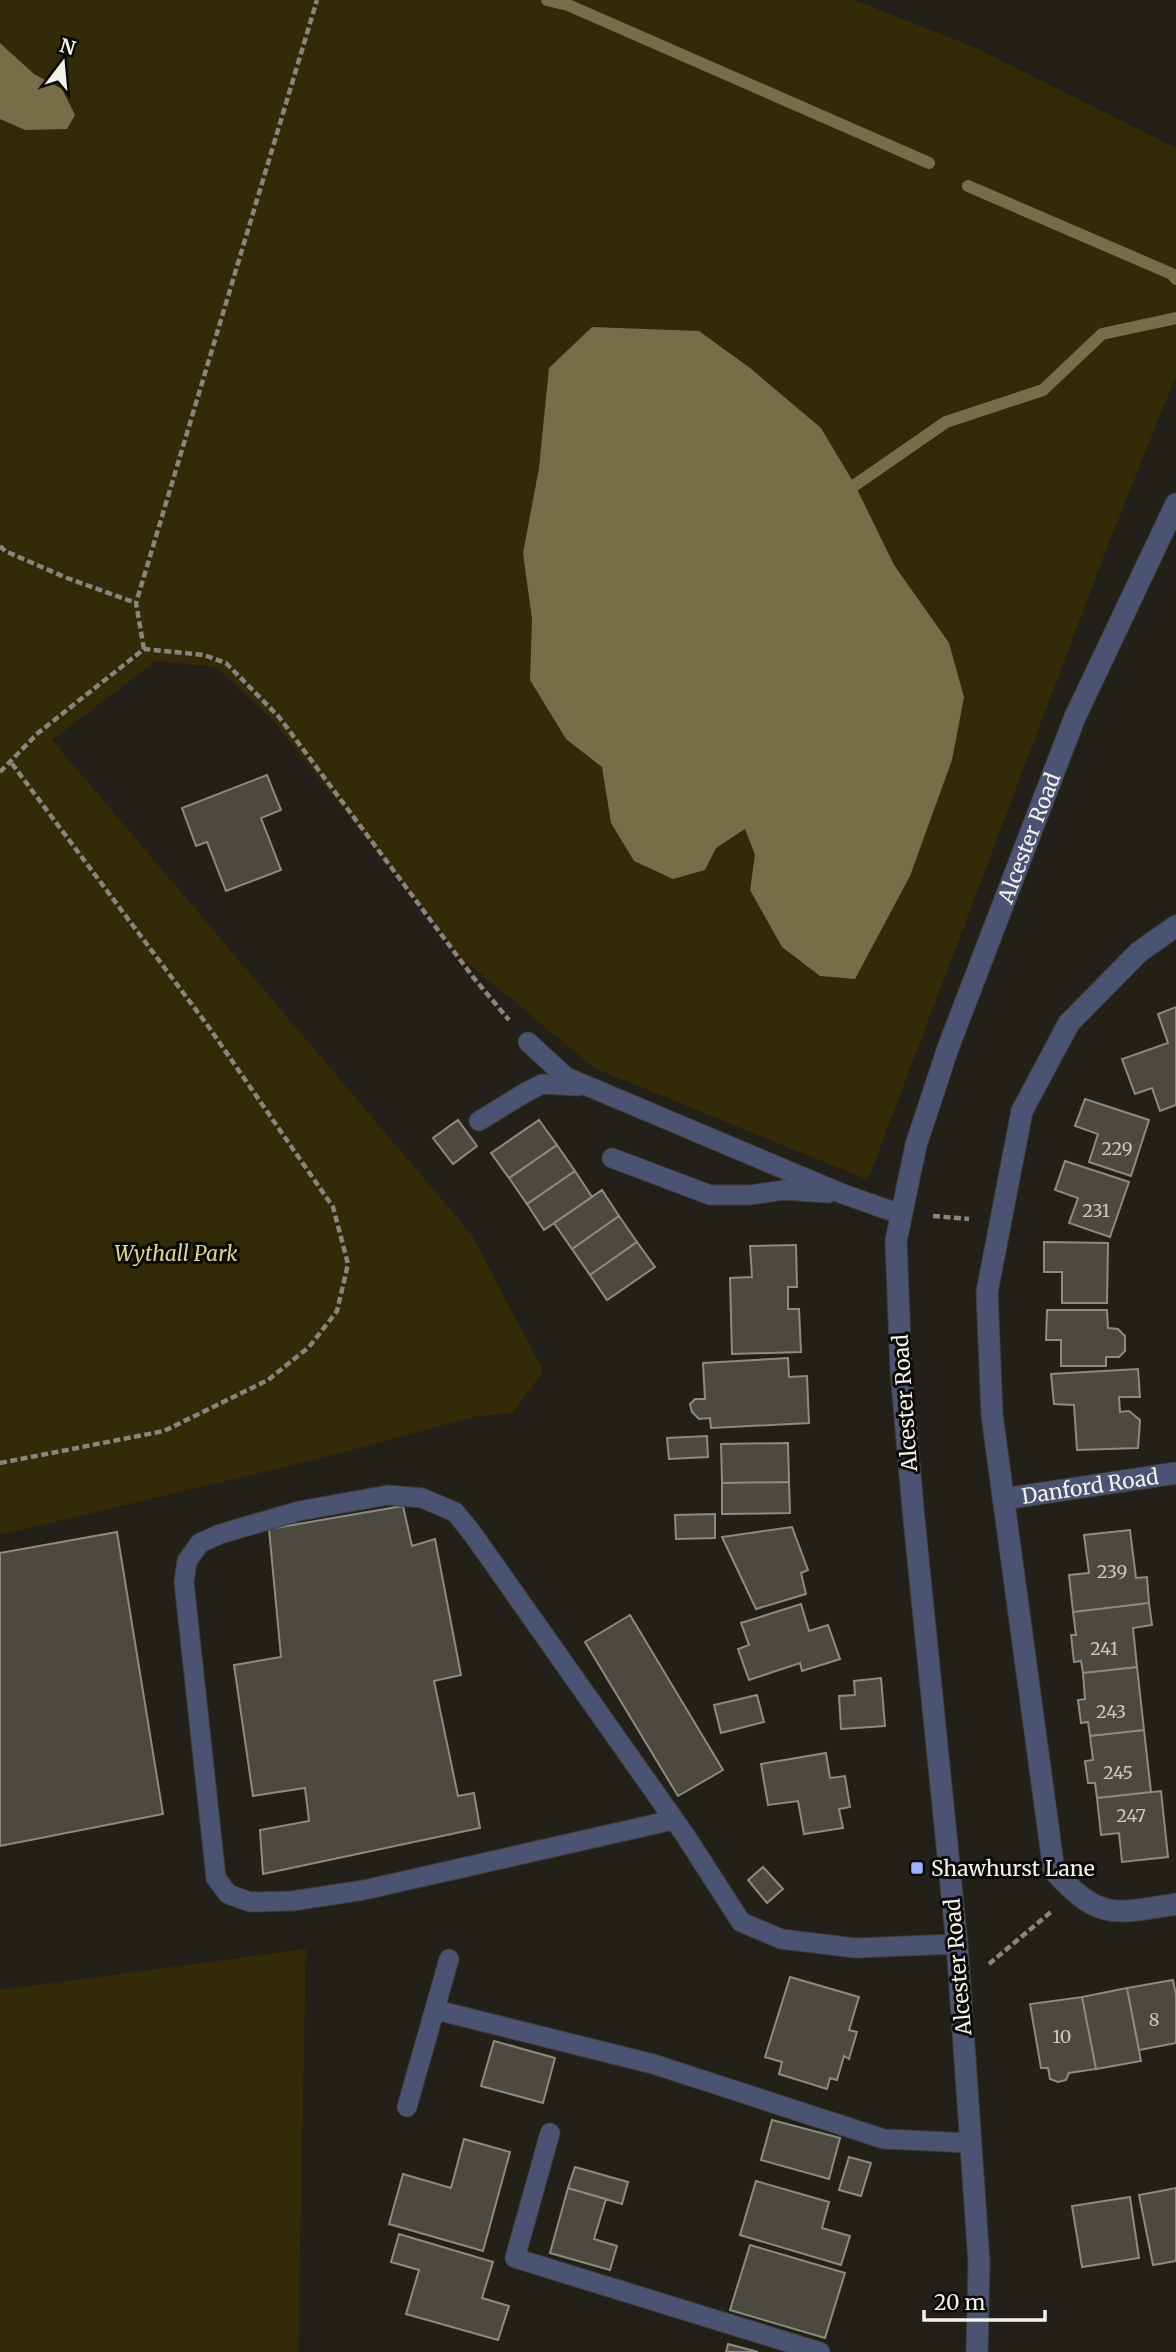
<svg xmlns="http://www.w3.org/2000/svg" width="1176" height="2352" font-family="Merriweather,serif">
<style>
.green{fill:#332a08}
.water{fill:#776d49}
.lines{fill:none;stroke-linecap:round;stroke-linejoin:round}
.stream{stroke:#776d49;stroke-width:12}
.building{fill:#4c4940;stroke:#8d8b81;stroke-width:2}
.service-casing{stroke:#3f3d36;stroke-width:21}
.minor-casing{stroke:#3f3d36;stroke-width:23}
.tertiary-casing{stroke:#3f3d36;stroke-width:23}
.path{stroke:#87857e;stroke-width:4.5;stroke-dasharray:7 3.5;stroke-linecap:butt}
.service{stroke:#4b5372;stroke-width:19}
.minor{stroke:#4b5372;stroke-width:21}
.tertiary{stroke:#4b5372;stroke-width:21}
.poi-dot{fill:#9fb3fd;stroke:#0b0a07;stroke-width:2.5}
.labels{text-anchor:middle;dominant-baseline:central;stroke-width:6;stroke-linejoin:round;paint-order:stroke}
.number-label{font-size:18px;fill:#c9c7c1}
.street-label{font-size:21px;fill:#f3f1ec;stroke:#0b0a07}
.park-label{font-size:21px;font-style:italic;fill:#e4d293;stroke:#0b0a07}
.poi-label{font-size:21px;fill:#f3f1ec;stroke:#0b0a07;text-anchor:start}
</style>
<rect width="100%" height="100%" fill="#222018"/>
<path class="green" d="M0 0H854L974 47 1176 148V376L1105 553 868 1180 594 1068 462 958 271 718 217 667 156 661 52 740 472 1235 543 1371 513 1413 473 1417 318 1459 0 1535Z
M306 1949 298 2352H0V1990Z"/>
<path class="water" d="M0 43 34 74 62 89 75 115 67 129 25 130 0 119Z
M592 327 699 331 750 368 821 428 855 485 894 565 949 643 964 697 952 760 910 876 855 979 820 976 782 947 750 890 755 855 745 829 716 848 705 870 673 879 634 861 611 823 602 767 566 739 530 680 532 619 523 553 539 468 549 368Z"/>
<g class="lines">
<path class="stream" d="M547 0 568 5 929 163
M968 186 1172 274 1176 279
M855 485 946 422 1043 390 1102 334 1176 318"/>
</g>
<path class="building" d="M267 775 281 810 261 818 281 870 226 891 207 842 196 846 182 808Z
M1176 1007V1105L1160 1111 1152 1088 1135 1094 1122 1059 1168 1043 1158 1014Z
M1085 1099 1149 1120 1131 1176 1089 1162 1098 1134 1075 1126Z
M458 1120 477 1146 453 1164 433 1138Z
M539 1120 557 1145 509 1178 491 1153Z
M557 1145 575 1171 527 1204 509 1178Z
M1065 1161 1129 1182 1110 1237 1069 1223 1078 1198 1055 1190Z
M575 1171 592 1197 544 1230 527 1204Z
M602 1190 619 1216 572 1249 554 1223Z
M619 1216 637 1242 590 1275 572 1249Z
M637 1242 655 1267 607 1300 590 1275Z
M1044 1242 1108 1243 1107 1303H1062V1272H1044Z
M796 1245 797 1287H788V1309H799L801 1352 732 1354 730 1278 752 1277 750 1246Z
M1047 1310H1107L1108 1328 1118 1329 1125 1336V1351L1119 1357H1106V1366H1061V1340H1046Z
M788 1358 789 1377 807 1376 809 1423 711 1428 710 1418 699 1419 692 1412 690 1404 695 1399H705L703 1363Z
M1138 1369 1140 1397H1119L1120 1412 1129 1411 1140 1420 1138 1448 1077 1450 1074 1405 1054 1404 1051 1374Z
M707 1436 708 1457 669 1459 667 1438Z
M788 1443 789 1482 722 1483 721 1444Z
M789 1482 790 1513 722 1514V1483Z
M403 1506 412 1546 435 1539 461 1675 434 1681 458 1796 474 1793 480 1828 263 1874 260 1830 309 1821 305 1788 253 1796 234 1665 281 1657 269 1529Z
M715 1514V1538L676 1539 675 1515Z
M792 1527 808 1570 801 1573 806 1594 756 1609 722 1537Z
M1130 1530 1136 1578 1147 1577 1149 1603 1073 1612 1069 1575 1089 1573 1084 1535Z
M117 1532 163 1814 0 1846V1553Z
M1149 1603 1152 1625 1133 1628 1137 1667 1083 1673 1081 1661 1074 1662 1071 1635H1076L1073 1612Z
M801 1604 809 1631 828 1625 840 1659 802 1671 800 1663 749 1680 738 1649 749 1645 741 1623Z
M630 1615 723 1770 678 1796 585 1642Z
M1137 1667 1144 1730 1090 1736 1088 1722 1081 1723 1078 1700 1085 1699 1083 1673Z
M881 1678 885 1726 841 1729 839 1696 855 1695 854 1681Z
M757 1695 764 1722 721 1733 714 1705Z
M1144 1730 1151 1792 1097 1798 1095 1783H1088L1085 1761 1093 1760 1090 1736Z
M826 1753 830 1778 845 1776 850 1807 839 1809 843 1828 804 1834 798 1801 768 1805 761 1764Z
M1161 1791 1168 1857 1122 1862 1119 1833 1101 1835 1097 1798Z
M763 1867 783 1889 767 1903 748 1880Z
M790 1977 859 1997 849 2030 857 2032 849 2059 844 2056 837 2080 830 2078 827 2089 779 2074 782 2062 765 2057Z
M1173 1980 1176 1995V2043L1139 2050 1127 1988Z
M1127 1988 1141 2061 1096 2069 1082 1997Z
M1082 1997 1096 2069 1069 2073 1066 2080 1058 2082 1050 2079 1048 2068H1041L1030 2004Z
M494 2041 555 2058 543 2103 481 2086Z
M772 2120 840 2138 829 2179 761 2160Z
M464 2139 510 2152 483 2251 389 2224 403 2174 451 2188Z
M849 2157 871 2163 861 2196 839 2190Z
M575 2167 628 2182 622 2204 568 2188Z
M756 2181 829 2202 822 2228 850 2236 841 2265 740 2235Z
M568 2188 606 2199 594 2239 617 2246 610 2270 550 2253Z
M1176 2188V2261L1153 2265 1139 2195Z
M1130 2197 1139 2258 1082 2267 1072 2206Z
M399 2234 493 2262 482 2298 509 2306 498 2340 406 2314 419 2270 391 2262Z
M750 2245 845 2273 825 2338 730 2310Z
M728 2344 758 2352H726Z"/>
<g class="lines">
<g class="service-casing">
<path id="service" d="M528 1042 566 1077 843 1194 900 1214
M479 1121 523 1094 542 1084 578 1086
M612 1158 710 1195H751L783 1190 828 1193
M673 1820 364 1890 292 1901 250 1902 228 1894 216 1878 184 1582 187 1561 200 1543 220 1534 299 1511 388 1495 422 1498 455 1512 472 1533 685 1835 741 1922 781 1939 855 1948 957 1944
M436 2010 653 2064 884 2139 971 2143
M407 2107 449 1959
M550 2133 515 2258 820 2352"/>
</g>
<g class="minor-casing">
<g id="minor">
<path d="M1176 926 1139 952 1069 1023 1022 1111 987 1292 992 1415 1054 1871C1100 1921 1114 1914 1176 1904"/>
<path id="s1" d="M1003 1499 1176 1473"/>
</g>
</g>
<g class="tertiary-casing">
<g id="tertiary">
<path id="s2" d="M977 2352 979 2262 957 1944 913 1509 901 1370 896 1241 916 1145 948 1048 1075 717 1176 504"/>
</g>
</g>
<path class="path" d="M0 546 5 551 67 578 136 603
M144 649 136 603 317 0
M0 772 38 733 144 649 204 655 226 663 279 717 473 977 509 1020
M933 1216 969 1219
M0 1463 164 1431 268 1380 309 1347 337 1311 348 1264 333 1207 208 1026 10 761
M989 1964 1052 1911"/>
<use href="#service" class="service"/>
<use href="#minor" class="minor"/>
<use href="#tertiary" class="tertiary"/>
</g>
<rect class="poi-dot" x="910" y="1861" width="14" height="14" rx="3.5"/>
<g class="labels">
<g class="number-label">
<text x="1117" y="1148">229</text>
<text x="1096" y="1210">231</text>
<text x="1112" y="1571">239</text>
<text x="1104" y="1648">241</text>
<text x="1111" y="1711">243</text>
<text x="1118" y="1772">245</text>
<text x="1131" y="1815">247</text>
<text x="1154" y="2019">8</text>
<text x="1062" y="2036">10</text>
</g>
<g class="street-label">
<text stroke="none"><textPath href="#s2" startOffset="1540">Alcester Road</textPath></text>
<text transform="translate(905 1403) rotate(-94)">Alcester Road</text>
<text stroke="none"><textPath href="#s1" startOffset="88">Danford Road</textPath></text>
<text transform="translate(958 1967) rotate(-95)">Alcester Road</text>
</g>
<g class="park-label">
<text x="176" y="1253">Wythall Park</text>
</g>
<g class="poi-label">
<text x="931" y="1868">Shawhurst Lane</text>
</g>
</g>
<g transform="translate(63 63) rotate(16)" stroke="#0b0a07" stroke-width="5" paint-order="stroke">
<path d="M0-5L12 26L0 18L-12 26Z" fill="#f3f1ec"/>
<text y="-10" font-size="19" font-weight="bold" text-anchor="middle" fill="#f3f1ec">N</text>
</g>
<path d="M924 2310v10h121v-10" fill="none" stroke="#f3f1ec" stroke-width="3.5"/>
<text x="934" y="2310" font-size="21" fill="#f3f1ec" stroke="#0b0a07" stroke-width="5" paint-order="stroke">20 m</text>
</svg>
